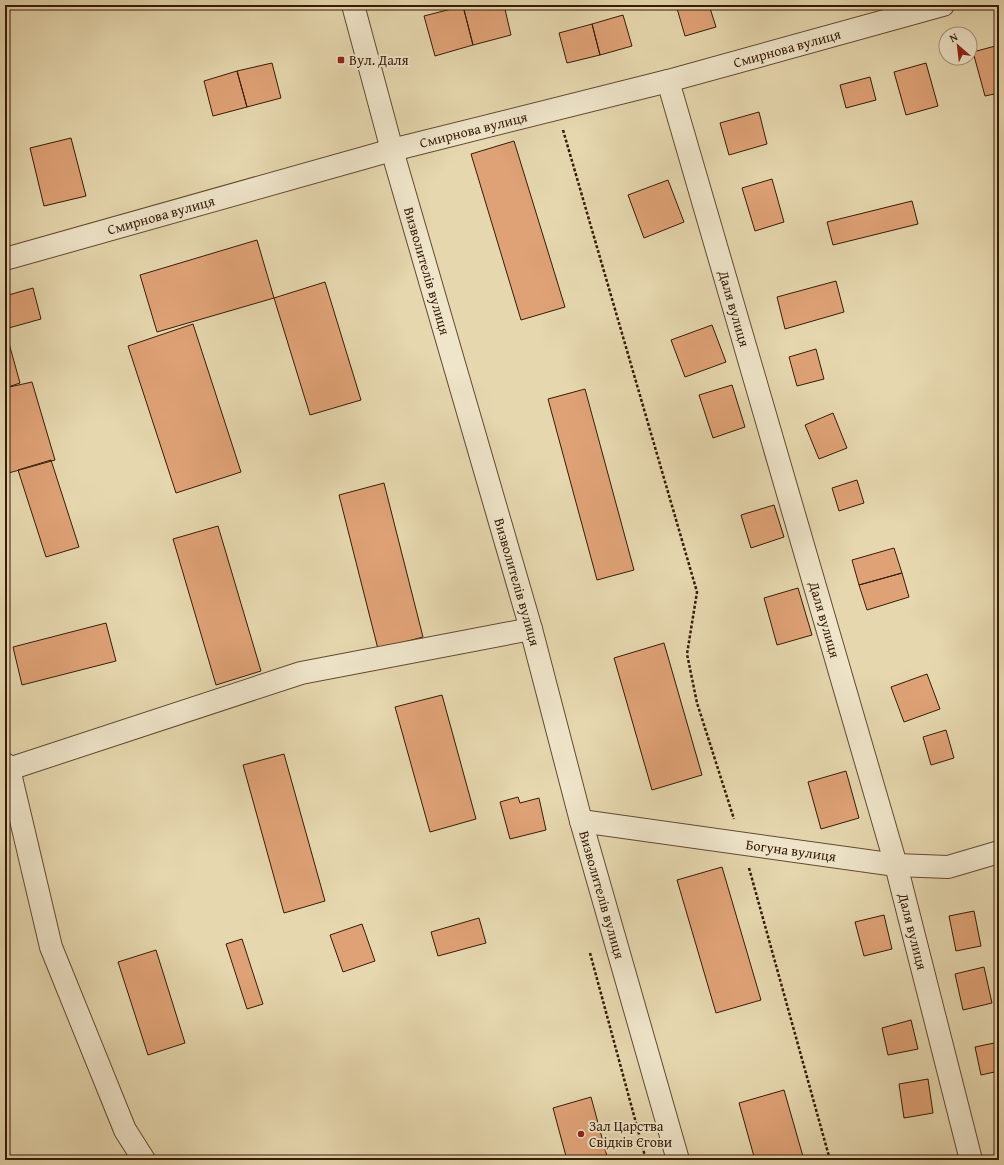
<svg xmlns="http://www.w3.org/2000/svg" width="1004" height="1165" font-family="'Gentium Book Plus',serif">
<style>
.building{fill:#dfa276;stroke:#361b06}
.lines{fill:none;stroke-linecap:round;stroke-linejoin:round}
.minor-casing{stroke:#624a30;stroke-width:24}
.path{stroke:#361b06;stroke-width:2.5;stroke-dasharray:3 2;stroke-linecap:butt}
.minor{stroke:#efe5ca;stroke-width:22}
.poi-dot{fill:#8f2418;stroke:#efe5ca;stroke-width:1.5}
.labels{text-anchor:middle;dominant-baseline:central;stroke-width:4;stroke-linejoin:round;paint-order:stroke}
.street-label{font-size:14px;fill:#361b06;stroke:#efe5ca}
.poi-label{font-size:14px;fill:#361b06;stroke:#efe5ca;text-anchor:start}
</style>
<rect width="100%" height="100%" fill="#e6d7ae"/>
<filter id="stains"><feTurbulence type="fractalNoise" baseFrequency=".005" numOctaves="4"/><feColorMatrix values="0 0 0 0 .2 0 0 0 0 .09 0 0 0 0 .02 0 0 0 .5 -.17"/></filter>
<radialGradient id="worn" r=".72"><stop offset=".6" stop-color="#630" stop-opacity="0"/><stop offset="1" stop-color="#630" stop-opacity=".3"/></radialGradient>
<path class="building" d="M467 5H504L511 35 473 45 463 6Z
M676 5H709L716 27 685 36Z
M463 6 473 45 435 56 424 16Z
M623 15 632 46 600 55 592 24Z
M592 24 600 55 567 63 559 33Z
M999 45V93L985 96 973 52Z
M272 63 281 98 247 107 237 71Z
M926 63 938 106 906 115 894 72Z
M237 71 247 107 213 116 204 81Z
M870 77 876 100 846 108 840 85Z
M759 112 767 144 729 155 720 123Z
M71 138 86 196 44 206 30 148Z
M514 141 565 307 521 320 471 154Z
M772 179 784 222 755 231 742 188Z
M668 180 684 222 644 238 628 195Z
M912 201 918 224 833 245 827 222Z
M257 240 274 298 157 332 140 275Z
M836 281 844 312 785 329 777 297Z
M325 282 361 400 310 415 274 298Z
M33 288 41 319 5 329 20 383 5 388V296Z
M193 324 241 472 176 493 128 346Z
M712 325 726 362 685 377 671 340Z
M816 349 824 379 797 386 789 357Z
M32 382 55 460 5 474V388Z
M732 385 745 427 713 438 699 395Z
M585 389 634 570 597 580 548 399Z
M833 413 847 448 819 459 805 425Z
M51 460 79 547 46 557 18 470Z
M857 480 864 503 839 511 832 488Z
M384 483 423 637 378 649 339 495Z
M774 505 784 537 751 548 741 515Z
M218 526 261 671 216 685 173 539Z
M894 548 902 573 859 585 852 560Z
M902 573 909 597 867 610 859 585Z
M798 588 812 635 777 645 764 598Z
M106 623 116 661 22 685 13 647Z
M664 643 702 775 652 790 614 658Z
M927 674 940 709 904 722 891 687Z
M442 695 476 819 430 832 395 707Z
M946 730 954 758 931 765 923 737Z
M284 754 325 901 284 913 243 765Z
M846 771 859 818 821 829 808 782Z
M518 797 520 803 539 798 546 830 510 839 500 802Z
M722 867 761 1000 716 1013 677 880Z
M974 911 981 946 956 951 949 916Z
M884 915 892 949 864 956 855 922Z
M479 918 486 943 438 956 431 932Z
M362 924 375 961 343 972 330 935Z
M242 939 263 1004 247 1009 226 944Z
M156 950 185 1043 148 1055 118 962Z
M984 967 992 1003 963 1010 955 974Z
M911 1020 918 1049 888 1055 882 1028Z
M999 1042V1071L981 1075 975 1047Z
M928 1079 933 1113 904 1118 899 1084Z
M784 1090 804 1160H755L739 1103Z
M591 1097 608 1160H567L553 1108Z"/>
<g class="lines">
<g class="minor-casing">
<g id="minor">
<path id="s1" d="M353 5 392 150 531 629 581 821 678 1160"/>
<path id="s2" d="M668 81 896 865 971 1160"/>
<path id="s3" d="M5 259 392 150 668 81 943 5"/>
<path d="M5 764 9 769 301 673 531 629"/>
<path d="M9 769 51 947 125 1130 144 1160"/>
<path id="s4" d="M581 821 896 865 948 867 999 852"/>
</g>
</g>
<path class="path" d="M563 130 697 592 687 654 697 703 734 819
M749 868 830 1160
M590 953 646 1160"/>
<use href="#minor" class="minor"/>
</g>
<g class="poi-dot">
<rect x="337" y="56" width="8" height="8" rx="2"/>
<circle cx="581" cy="1134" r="4"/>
</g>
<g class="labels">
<g class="street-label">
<text stroke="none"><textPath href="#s3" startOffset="810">Смирнова вулиця</textPath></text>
<text stroke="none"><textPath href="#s3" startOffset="486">Смирнова вулиця</textPath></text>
<text stroke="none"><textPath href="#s3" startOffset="162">Смирнова вулиця</textPath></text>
<text stroke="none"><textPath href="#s1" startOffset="276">Визволителів вулиця</textPath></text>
<text stroke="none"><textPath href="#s2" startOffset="237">Даля вулиця</textPath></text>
<text stroke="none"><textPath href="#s1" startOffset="600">Визволителів вулиця</textPath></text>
<text stroke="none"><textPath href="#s2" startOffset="561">Даля вулиця</textPath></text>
<text stroke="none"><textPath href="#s4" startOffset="212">Богуна вулиця</textPath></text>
<text stroke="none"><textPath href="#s1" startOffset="924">Визволителів вулиця</textPath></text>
<text stroke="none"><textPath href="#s2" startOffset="885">Даля вулиця</textPath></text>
</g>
<g class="poi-label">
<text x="349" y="60">Вул. Даля</text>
<text x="589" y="1126">Зал Царства<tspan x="589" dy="16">Свідків Єгови</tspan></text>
</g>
</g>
<rect width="1004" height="1165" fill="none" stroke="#e6d7ae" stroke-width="20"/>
<rect x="6" y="6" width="992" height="1153" fill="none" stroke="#361b06" stroke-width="2"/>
<rect x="10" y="10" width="984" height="1145" fill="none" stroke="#361b06"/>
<g transform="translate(958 46) rotate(332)"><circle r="19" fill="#efe5ca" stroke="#a5947c"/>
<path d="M0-3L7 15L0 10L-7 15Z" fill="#8f2418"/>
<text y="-6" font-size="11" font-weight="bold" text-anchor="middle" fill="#361b06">N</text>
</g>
<rect width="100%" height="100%" filter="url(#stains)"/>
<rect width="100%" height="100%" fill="url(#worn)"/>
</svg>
